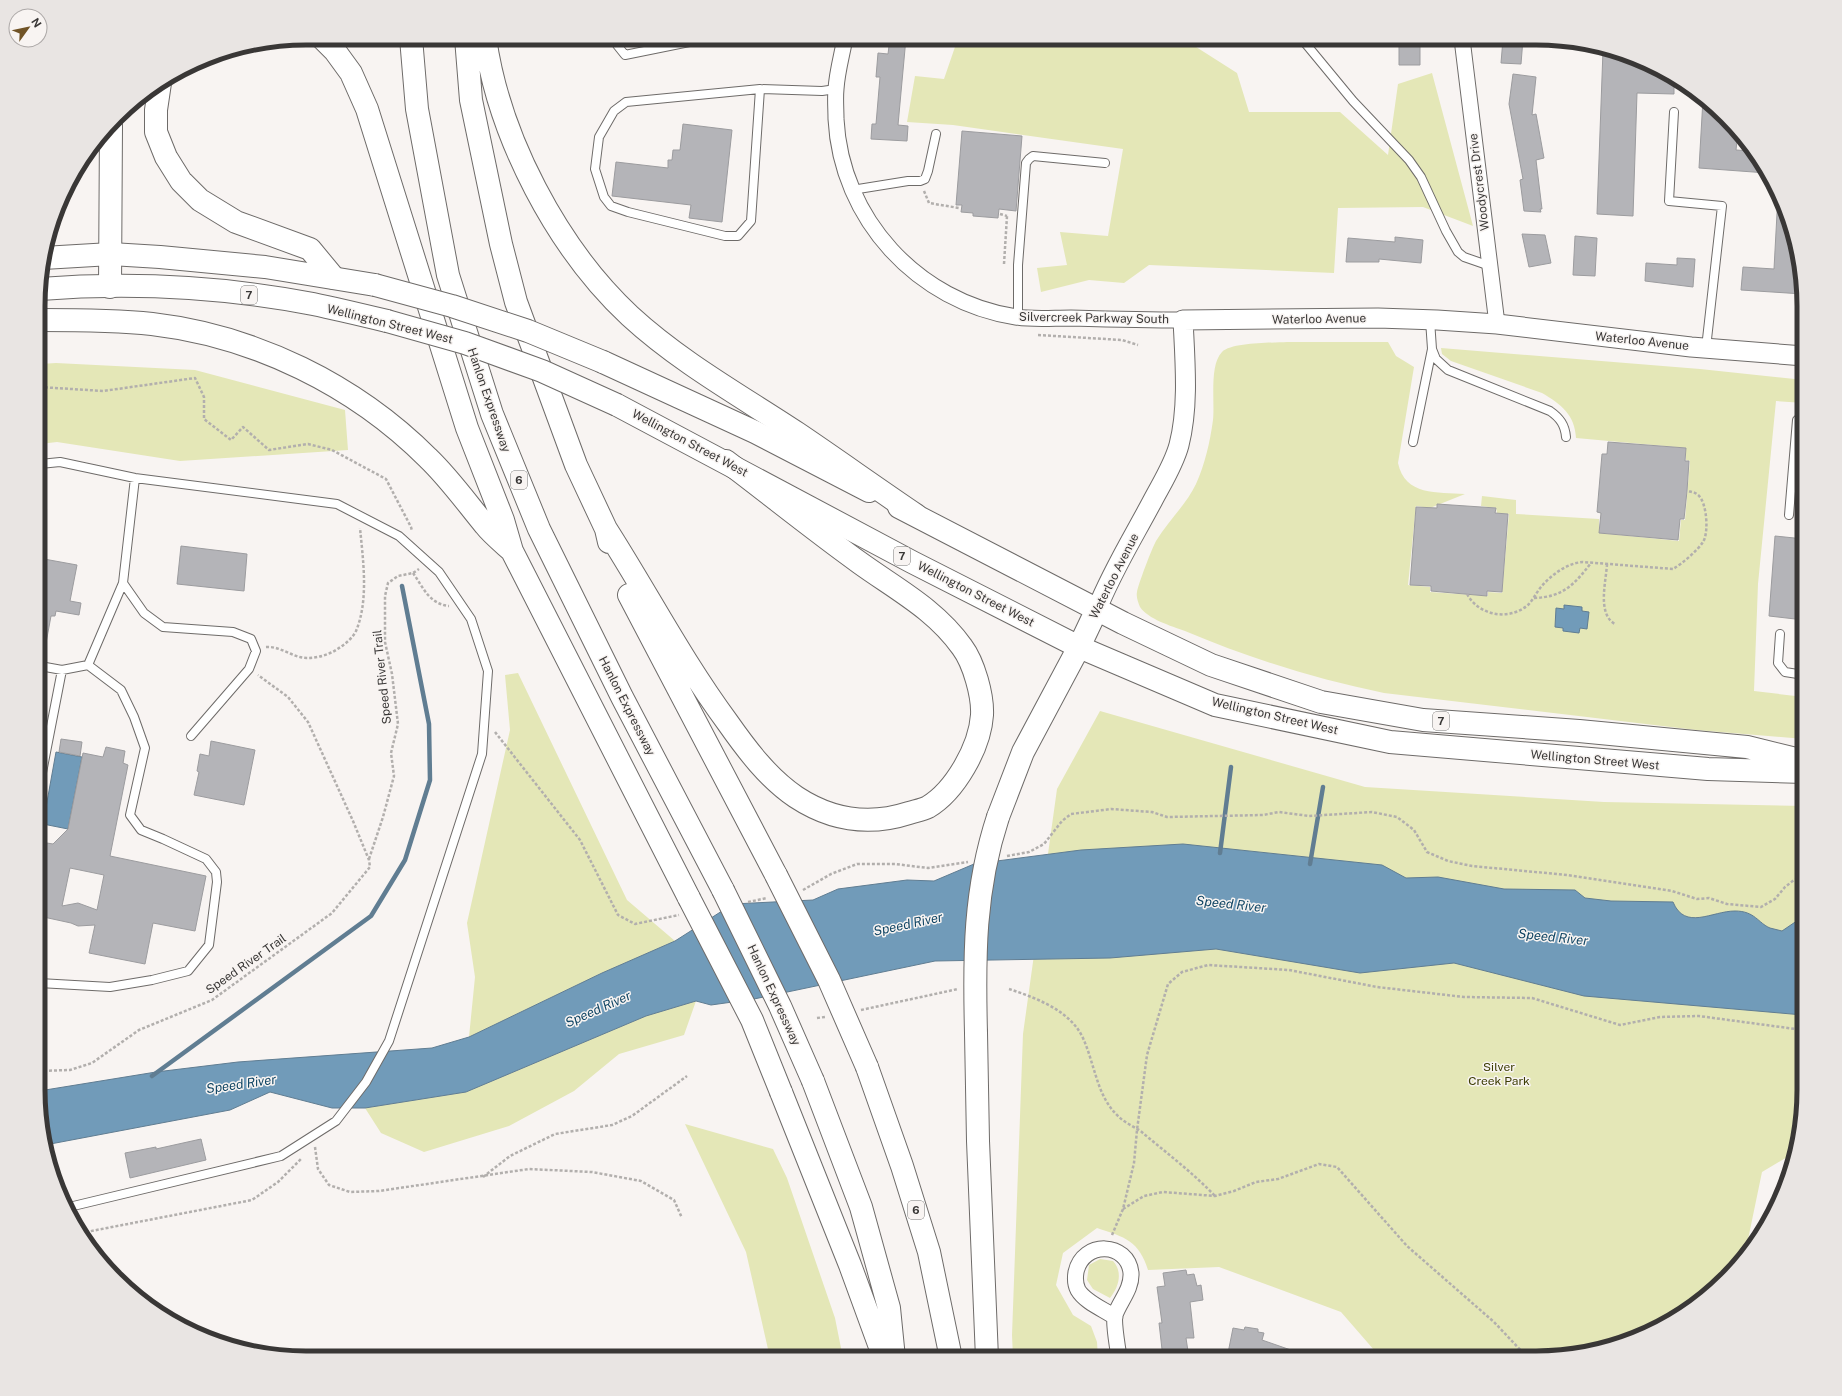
<svg xmlns="http://www.w3.org/2000/svg" width="1842" height="1396" font-family="'Public Sans',sans-serif">
<style>
.green{fill:#e4e7b7}
.water{fill:#719bb9;stroke:#607d92}
.lines{fill:none;stroke-linecap:round;stroke-linejoin:round}
.stream{stroke:#607d92;stroke-width:4.5}
.building{fill:#b4b4b8;stroke:#9c9c9f;fill-rule:evenodd}
.service-casing{stroke:#6e6b69;stroke-width:10}
.minor-casing{stroke:#6e6b69;stroke-width:17}
.tertiary-casing{stroke:#6e6b69;stroke-width:21}
.primary-casing{stroke:#6e6b69;stroke-width:24}
.trunk-casing{stroke:#6e6b69;stroke-width:24}
.path{stroke:#b2afad;stroke-width:2.5;stroke-dasharray:3 2;stroke-linecap:butt}
.service{stroke:#fff;stroke-width:8}
.minor{stroke:#fff;stroke-width:15}
.tertiary{stroke:#fff;stroke-width:19}
.primary{stroke:#fff;stroke-width:22}
.trunk{stroke:#fff;stroke-width:22}
.primary-bridge-casing{stroke:#6e6b69;stroke-width:24;stroke-linecap:butt}
.trunk-bridge-casing{stroke:#6e6b69;stroke-width:24;stroke-linecap:butt}
.primary-bridge{stroke:#fff;stroke-width:22}
.trunk-bridge{stroke:#fff;stroke-width:22}
.labels{text-anchor:middle;dominant-baseline:central;stroke-width:3;stroke-linejoin:round;paint-order:stroke}
.shield{fill:#f8f4f2;stroke:#72706e;stroke-width:1}
.shield-label{font-size:11px;font-weight:bold;fill:#393736}
.street-label{font-size:12px;fill:#393736;stroke:#f8f4f2}
.park-label{font-size:12px;fill:#3c3d02;stroke:#f8f4f2}
.water-label{font-size:13px;font-style:italic;fill:#104564;stroke:#f8f4f2}
.rim{fill:none;stroke:#393736;stroke-width:5}
</style>
<rect width="100%" height="100%" fill="#f8f4f2"/>
<path class="green" d="M966 38H1182L1237 73 1249 112H1340L1388 155 1398 84 1432 73 1473 226 1423 207 1338 208 1334 273 1149 265 1124 283 1089 280 1041 292 1037 268 1067 265 1060 232 1108 236 1123 149 953 125 907 122 915 76 944 79 956 44Z
M1287 342H1388L1396 356 1414 367 1398 463C1405 496 1437 492 1465 494L1430 508 1416 506 1408 585 1430 587V592L1488 596V592L1502 593 1509 514 1497 513 1496 508 1481 506 1482 496 1516 500V514L1599 519V533L1679 541 1681 520H1685L1690 461 1686 460V448L1576 438C1575 415 1561 404 1542 393L1451 361 1442 354 1441 348 1700 369 1804 380V403L1776 401 1758 584 1754 691 1804 697V739L1696 730 1384 693C1315 679 1249 658 1185 631 1171 626 1148 619 1140 607 1138 602 1136 597 1137 592 1138 585 1152 548 1156 541 1168 521 1186 505 1196 484 1205 464 1210 442 1213 420 1215 402 1209 365 1222 352 1232 342 1273 343 1287 342Z
M56 363 195 370 345 410 348 450 180 461 57 442 40 444V364Z
M518 673 627 900 675 941 602 973 469 1037 475 977 467 923 510 730 505 675Z
M1100 711 1365 787 1604 802 1804 806 1803 1108 1792 1157 1789 1156 1762 1172 1745 1254 1738 1266 1699 1303 1654 1330 1588 1353 1536 1358H1381L1341 1312 1219 1267 1148 1270C1139 1241 1125 1237 1097 1228L1063 1253 1056 1285 1073 1315 1091 1326 1097 1342 1098 1358H1013L1012 1335 1023 1034 1057 789Z
M696 1001 684 1035 619 1054 574 1091 509 1126 424 1152 381 1133 365 1108 466 1092 646 1016Z
M685 1124 773 1149 787 1178 835 1318 843 1358H770L746 1252Z
M1100 1259 1113 1261C1123 1272 1119 1287 1110 1298L1093 1289 1087 1280 1089 1265Z"/>
<path class="water" d="M1564 605 1582 607V611L1589 612 1587 629 1580 628 1579 633 1563 631V628L1555 627 1556 608 1564 609Z
M56 752 82 757 68 829 43 824Z
M1183 844 1382 865 1406 878 1438 877 1504 889 1575 890 1585 898 1611 901 1673 902C1685 931 1712 911 1735 911 1755 911 1758 923 1770 928 1774 929 1778 930 1782 931L1804 916 1803 1015 1584 996 1454 963 1360 973 1216 949 1110 958 935 961 754 999 711 1005 696 1001 646 1016 466 1092 365 1108H332L270 1092 230 1110 45 1145 39 1108V1091L156 1072 238 1062 432 1048 469 1037 602 973 675 941 733 904 813 900 838 889 907 880 934 881 974 864 1081 850Z"/>
<g class="lines">
<path class="stream" d="M1220 853 1231 767
M1310 864 1323 787
M152 1076 371 916 405 860 430 780 429 724 402 586"/>
</g>
<path class="building" d="M890 38H906L898 125 908 126 907 141 871 139 872 124H876L880 77H876L878 53 888 54Z
M1399 38H1420V65H1399Z
M1503 39H1523L1521 64 1501 63Z
M1603 50 1638 58 1674 80V94L1637 93 1633 216 1597 214Z
M1513 74 1536 77 1532 115 1536 114 1544 158 1536 160 1542 209H1540L1541 212 1524 211 1520 180 1523 179 1509 104Z
M1703 99 1712 104 1738 131 1736 150 1753 151 1767 173 1699 168Z
M683 124 732 130 722 222 689 218 691 205 612 196 616 162 668 168V160H672L673 150H680Z
M962 131 1022 136 1016 211 999 209 998 218 973 216V213L961 212 962 205H956Z
M1778 195 1799 254 1803 294 1741 290 1743 267 1774 269Z
M1522 234 1545 235 1551 263 1529 267Z
M1575 236 1597 238 1595 276 1573 275Z
M1395 237 1423 240 1421 263 1379 259V262H1346L1348 238 1395 242Z
M1677 258 1695 259 1693 287 1645 281 1646 263 1677 265Z
M1608 442 1686 448 1685 461H1689L1687 491 1684 519H1680L1678 540 1599 533 1601 513 1597 512 1602 454H1607Z
M1437 504 1496 508 1495 513 1508 514 1502 592 1487 591V596L1431 591V586L1410 585 1416 507 1437 508Z
M1775 536 1804 539V620L1769 616Z
M181 546 247 554 244 591 177 584Z
M44 559 77 565 70 601 81 603 79 615 56 611 55 616H51L46 643H40V580Z
M61 739 82 742 80 756 59 752Z
M211 741 255 750 244 805 194 795 199 772 197 771 200 754 209 756Z
M106 747 125 751 123 763 128 765 110 856 206 876 195 931 153 923 145 964 89 953 95 925 78 926 71 923 39 916V888L47 843 53 844 68 829 83 753 103 757ZM70 868 104 875 97 910 78 903 62 906Z
M201 1139 206 1160 130 1178 125 1153 156 1147V1149Z
M1186 1270 1187 1275 1194 1274 1197 1286 1201 1285 1203 1300 1190 1302 1194 1338H1186L1189 1358H1163L1159 1323H1162L1157 1287 1165 1286 1163 1273Z
M1245 1327 1258 1329V1332L1264 1333 1262 1340 1308 1356V1358H1227L1233 1328 1244 1330Z"/>
<g class="lines">
<g class="service-casing">
<path id="service" d="M619 38 617 45 625 55 709 38
M1301 38 1353 101 1409 160 1421 177 1446 231 1458 252 1464 257 1490 266
M760 89 751 221 738 236H725L628 212 611 206 604 197 595 169 599 137 614 111 626 102 760 89 822 91 836 89
M1674 112 1669 201 1722 206 1706 348
M852 190 908 181H920L925 179 928 171 936 134
M1018 317V265L1026 163 1029 159 1033 156 1105 163
M1432 349 1436 359 1448 370 1550 411C1560 418 1565 425 1566 437
M1413 442 1432 349 1430 320
M40 464 60 462 135 478 337 504 399 536 439 572 471 619 488 671 482 754 389 1041 366 1082 336 1121 281 1156 65 1208
M1789 515 1797 420 1804 414
M123 583 144 613 163 627 233 632 251 639 256 651 249 669 191 736
M1780 634 1778 663 1785 672 1804 675
M88 665 123 583 135 478
M39 788 62 670
M39 983 110 987 152 980 188 971 209 945 217 882 216 872 206 859 163 839 141 830 130 815 145 748 134 717 121 690 88 665 62 670 40 666"/>
</g>
<g class="minor-casing">
<path id="minor" d="M845 38C842 55 837 72 836 89 835 98 836 109 836 119 841 219 918 302 1016 317 1034 320 1053 318 1071 318 1108 319 1145 320 1183 320
M1462 39 1497 324
M1115 1317C1103 1309 1085 1302 1078 1290 1075 1284 1075 1278 1076 1272 1083 1240 1128 1242 1131 1273 1132 1289 1120 1301 1115 1315 1113 1324 1118 1348 1119 1358"/>
</g>
<g class="tertiary-casing">
<path id="tertiary" d="M1097 609C1112 571 1134 536 1153 500 1162 483 1174 464 1179 445 1189 406 1185 361 1183 320L1378 318 1437 320 1497 324 1691 347 1804 356"/>
</g>
<g class="primary-casing">
<path id="primary" d="M43 258 111 254 160 257 265 267 375 285
M40 289C130 282 224 287 313 304 337 309 362 315 387 321
M603 362 755 432 869 491
M617 405 912 562 1079 647 1215 705 1390 742 1708 769 1804 772
M899 507 1123 623 1211 665 1321 702 1423 720 1579 731 1747 747 1804 761
M1079 647 1097 609"/>
</g>
<g class="trunk-casing">
<path id="trunk" d="M322 38 335 51 351 73 367 109 467 428 503 520 512 551 689 898
M411 38 417 109 448 275 492 414 539 529 622 697 723 890
M466 38 471 100 501 244 516 302 576 465 606 529 609 542
M485 38C499 137 557 248 630 316 680 362 741 396 797 433 837 460 876 488 916 515
M160 83 156 110V132L166 157 181 181 200 200 236 222 310 249 334 278
M110 287 111 126
M40 320C78 320 115 320 152 324 255 336 355 385 428 458 449 478 466 502 485 525 492 534 502 542 511 550
M606 529C647 593 682 661 728 723 747 750 768 778 796 797 831 820 869 826 909 813 915 811 922 810 928 807 955 791 980 747 982 715 983 696 974 663 962 647 935 609 896 589 860 563 814 530 771 495 726 461
M629 595 776 875
M998 817 1023 752 1079 647
M976 1033 978 1141 987 1358
M867 1067 902 1166 929 1252 951 1358
M813 1081 861 1207 889 1308 894 1358
M781 1092 850 1265 884 1358"/>
</g>
<path class="path" d="M924 191 929 203 959 208
M1000 214 1007 216
M1004 264 1007 216
M1038 335 1122 340 1138 345
M40 387 103 391 195 378 204 397V419L231 440 243 427 269 450 308 444 332 450 386 479 411 527 412 531
M1607 564C1606 582 1597 614 1615 624
M413 573C423 587 429 604 449 606
M1467 594C1479 616 1509 621 1528 605 1533 600 1536 593 1541 587 1551 575 1567 563 1583 562L1673 569C1683 563 1697 551 1703 542 1709 533 1707 502 1698 495 1695 492 1691 492 1687 491
M1534 598C1563 597 1574 585 1591 563
M266 647C281 646 293 658 307 658 317 658 328 655 336 650 344 645 352 639 356 631 369 600 363 560 360 528
M495 732 580 840 618 915 635 924 679 915
M1007 856 1029 852 1044 844 1062 821 1071 814 1111 809 1152 812 1167 817 1263 815 1279 812 1309 816 1372 812 1397 817 1414 830 1427 852 1448 861 1472 866 1567 875 1672 891 1697 899 1709 898 1727 904 1761 907 1775 899 1785 887 1794 880 1804 877
M369 859 383 817 394 776 391 753 398 724 392 674 385 642V596L388 583 398 576 413 573 419 569
M803 890 831 874 857 864H895L928 868 968 862
M748 902 767 898
M1009 989C1033 997 1061 1007 1077 1028 1086 1040 1090 1058 1095 1073 1100 1090 1106 1105 1119 1117 1126 1124 1138 1128 1144 1134 1168 1154 1193 1173 1215 1196
M861 1010 958 989
M817 1018 825 1017
M39 1071 70 1070 92 1063 139 1030 212 1000 332 913 370 867 369 860 353 821 308 722 288 697 258 675
M315 1147 318 1169 329 1185 350 1192 379 1191 529 1169 592 1172 641 1181 674 1200 682 1218
M483 1177 510 1156 555 1134 612 1125 632 1116 687 1076
M1123 1209 1144 1196 1163 1192 1215 1196 1234 1191 1256 1182 1278 1179 1319 1164 1337 1167 1407 1246 1494 1322 1528 1358
M81 1233 252 1200 278 1182 301 1159
M1112 1235 1123 1209 1134 1163 1137 1130 1147 1055 1168 984 1182 972 1208 965 1289 970 1377 987 1464 997 1532 998 1620 1025 1660 1017 1699 1016 1803 1030"/>
<use href="#service" class="service"/>
<use href="#minor" class="minor"/>
<use href="#tertiary" class="tertiary"/>
<use href="#primary" class="primary"/>
<use href="#trunk" class="trunk"/>
<g class="primary-bridge-casing">
<path id="primary-bridge" d="M375 285 452 306 528 331 603 362
M387 321 465 343 542 371 617 405"/>
</g>
<g class="trunk-bridge-casing">
<path id="trunk-bridge" d="M776 875 829 980 867 1067
M723 890 780 1006 813 1081
M689 898 752 1020 781 1092
M976 1033C974 957 974 890 998 817"/>
</g>
<use href="#primary-bridge" class="primary-bridge"/>
<use href="#trunk-bridge" class="trunk-bridge"/>
</g>
<g class="labels">
<g class="shield">
<rect x="241" y="286" width="16" height="18" rx="3"/>
<rect x="511" y="471" width="16" height="18" rx="3"/>
<rect x="894" y="547" width="16" height="18" rx="3"/>
<rect x="1433" y="712" width="16" height="18" rx="3"/>
<rect x="908" y="1201" width="16" height="18" rx="3"/>
</g>
<g class="shield-label">
<text x="249" y="295">7</text>
<text x="519" y="480">6</text>
<text x="902" y="556">7</text>
<text x="1441" y="721">7</text>
<text x="916" y="1210">6</text>
</g>
<g class="street-label">
<text transform="translate(1479 182) rotate(-97)">Woodycrest Drive</text>
<text transform="translate(1094 318) rotate(1)">Silvercreek Parkway South</text>
<text transform="translate(1319 319) rotate(-1)">Waterloo Avenue</text>
<text transform="translate(390 324) rotate(14)">Wellington Street West</text>
<text transform="translate(1642 341) rotate(6)">Waterloo Avenue</text>
<text transform="translate(489 400) rotate(71)">Hanlon Expressway</text>
<text transform="translate(690 443) rotate(28)">Wellington Street West</text>
<text transform="translate(1114 576) rotate(-63)">Waterloo Avenue</text>
<text transform="translate(976 594) rotate(27)">Wellington Street West</text>
<text transform="translate(382 677) rotate(-96)">Speed River Trail</text>
<text transform="translate(627 706) rotate(63)">Hanlon Expressway</text>
<text transform="translate(1275 716) rotate(13)">Wellington Street West</text>
<text transform="translate(1595 760) rotate(5)">Wellington Street West</text>
<text transform="translate(246 964) rotate(-35)">Speed River Trail</text>
<text transform="translate(774 995) rotate(65)">Hanlon Expressway</text>
</g>
<g class="park-label">
<text x="1499" y="1067">Silver<tspan x="1499" dy="14">Creek Park</tspan></text>
</g>
<g class="water-label">
<text transform="translate(1231 904) rotate(6)">Speed River</text>
<text transform="translate(908 924) rotate(-12)">Speed River</text>
<text transform="translate(1553 937) rotate(6)">Speed River</text>
<text transform="translate(598 1009) rotate(-24)">Speed River</text>
<text transform="translate(241 1084) rotate(-8)">Speed River</text>
</g>
</g>
<path d="M0 0H1842V1396H0ZM306 45H1536A261 261 0 0 1 1797 306V1090A261 261 0 0 1 1536 1351H306A261 261 0 0 1 45 1090V306A261 261 0 0 1 306 45Z" fill="#e9e5e3" fill-rule="evenodd"/>
<path class="rim" d="M306 45H1536A261 261 0 0 1 1797 306V1090A261 261 0 0 1 1536 1351H306A261 261 0 0 1 45 1090V306A261 261 0 0 1 306 45Z"/>
<g transform="translate(28 28) rotate(57)"><circle r="19" fill="#f8f4f2" stroke="#aca8a7"/>
<path d="M0-3L7 15L0 10L-7 15Z" fill="#705326"/>
<text y="-6" font-size="11" font-weight="bold" text-anchor="middle" fill="#393736">N</text>
</g>
</svg>
